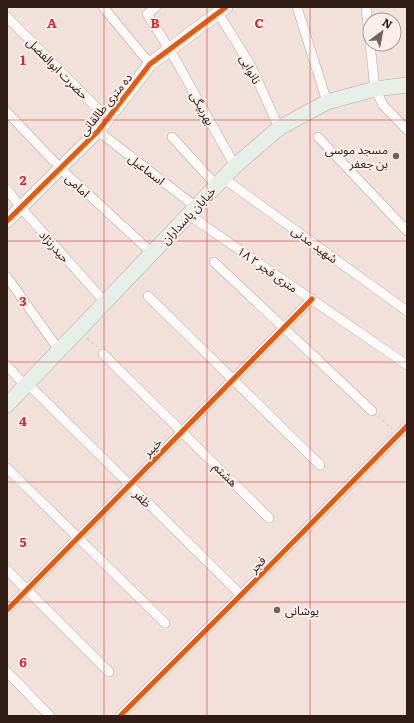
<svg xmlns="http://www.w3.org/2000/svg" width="414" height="723" font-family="Literata,'Noto Sans Arabic',serif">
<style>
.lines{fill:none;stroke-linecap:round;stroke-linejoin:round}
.street-casing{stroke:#bba9a2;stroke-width:10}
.secondary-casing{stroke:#bba9a2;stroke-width:14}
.primary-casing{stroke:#a9b2a6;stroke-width:16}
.path{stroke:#dad4d2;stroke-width:2;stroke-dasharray:3 3;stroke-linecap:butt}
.street{stroke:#fdfaf9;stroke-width:9}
.secondary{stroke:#fdfaf9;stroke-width:13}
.primary{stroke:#e6eee8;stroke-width:15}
.cycleway-casing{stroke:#faeeea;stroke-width:8}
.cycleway{stroke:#e8590c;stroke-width:5}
.grid{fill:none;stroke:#d62828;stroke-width:1;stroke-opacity:0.55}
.poi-dot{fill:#74615a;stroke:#faeeea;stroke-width:1.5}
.labels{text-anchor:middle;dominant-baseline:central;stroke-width:4;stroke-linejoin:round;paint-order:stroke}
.street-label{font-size:12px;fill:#301c15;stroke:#faeeea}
.poi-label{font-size:12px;fill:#301c15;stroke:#faeeea;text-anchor:end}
.grid-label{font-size:13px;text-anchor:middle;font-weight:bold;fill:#d62828;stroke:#faeeea;stroke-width:4;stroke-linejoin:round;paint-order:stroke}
</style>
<rect width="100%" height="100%" fill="#f2e0da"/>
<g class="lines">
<g class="street-casing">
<path id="street" d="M103 7 150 64
M156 7 147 14 170 50 235 166
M297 7 327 102
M366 7 375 89 383 105 407 130
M218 13 251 66 279 128
M7 17 108 119
M7 112 61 169 152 253
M98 131 196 207
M172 137 216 185
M318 137 407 231
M223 178 407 311
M7 189 21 208 105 302
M189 215 407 365
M214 262 372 411
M7 277 59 350
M148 296 320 465
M103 354 269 518
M7 365 25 386
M27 383 241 595
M7 468 165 623
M7 570 109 672
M7 610 312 299
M7 672 50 716
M120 716 241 595 407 426"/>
</g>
<g class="secondary-casing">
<path id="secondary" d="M7 221 98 131 150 64 226 7"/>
</g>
<g class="primary-casing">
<path id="primary" d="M7 405 235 166 279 128 327 102 375 89 407 85"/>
</g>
<path class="path" d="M87 338 97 347
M378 416 392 429"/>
<use href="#street" class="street"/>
<use href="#secondary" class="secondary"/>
<use href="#primary" class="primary"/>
<g class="cycleway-casing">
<path id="cycleway" d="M7 221 98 131 150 64 226 7
M7 610 312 299
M120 716 241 595 407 426"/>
</g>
<use href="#cycleway" class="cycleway"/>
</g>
<path class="grid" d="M104 7V716M207 7V716M310 7V716M7 120H407M7 241H407M7 362H407M7 482H407M7 602H407"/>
<g class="poi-dot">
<circle cx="396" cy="156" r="4"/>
<circle cx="277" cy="610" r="4"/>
</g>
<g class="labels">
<g class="street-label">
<text transform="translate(58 68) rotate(45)">حضرت ابوالفضل</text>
<text transform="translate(251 69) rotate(62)">نانوایی</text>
<text transform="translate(105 104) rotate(-51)">ده متری طالقانی</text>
<text transform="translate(203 108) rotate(61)">بهربیگی</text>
<text transform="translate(147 169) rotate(38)">اسماعیل</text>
<text transform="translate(78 185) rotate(43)">امامی</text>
<text transform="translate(188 215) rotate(-47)">خیابان پاسداران</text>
<text transform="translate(315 244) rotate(36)">شهید مدنی</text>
<text transform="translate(55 246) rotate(48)">حیدرنژاد</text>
<text transform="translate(268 269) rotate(35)">۱۸ متری فجر ۲</text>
<text transform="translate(152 447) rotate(-45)">خیبر</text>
<text transform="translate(226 474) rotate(45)">هشتم</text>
<text transform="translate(143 498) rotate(45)">ظفر</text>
<text transform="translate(257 564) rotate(-46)">فجر</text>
</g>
<g class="poi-label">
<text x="388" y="149">مسجد موسی<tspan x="388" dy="14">بن جعفر</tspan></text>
<text x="285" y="610" text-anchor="start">یوشانی</text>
</g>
</g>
<g class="grid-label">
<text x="52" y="28">A</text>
<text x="155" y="28">B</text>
<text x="259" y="28">C</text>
<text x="23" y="65">1</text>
<text x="23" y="185">2</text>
<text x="23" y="306">3</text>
<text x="23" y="426">4</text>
<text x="23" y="547">5</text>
<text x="23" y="667">6</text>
</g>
<rect width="414" height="723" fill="none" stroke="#301c15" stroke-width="16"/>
<g transform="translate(382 32) rotate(32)"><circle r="19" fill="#faeeea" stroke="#a99a95"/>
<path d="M0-3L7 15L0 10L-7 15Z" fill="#74615a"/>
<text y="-6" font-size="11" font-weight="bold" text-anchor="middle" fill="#301c15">N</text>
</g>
</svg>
